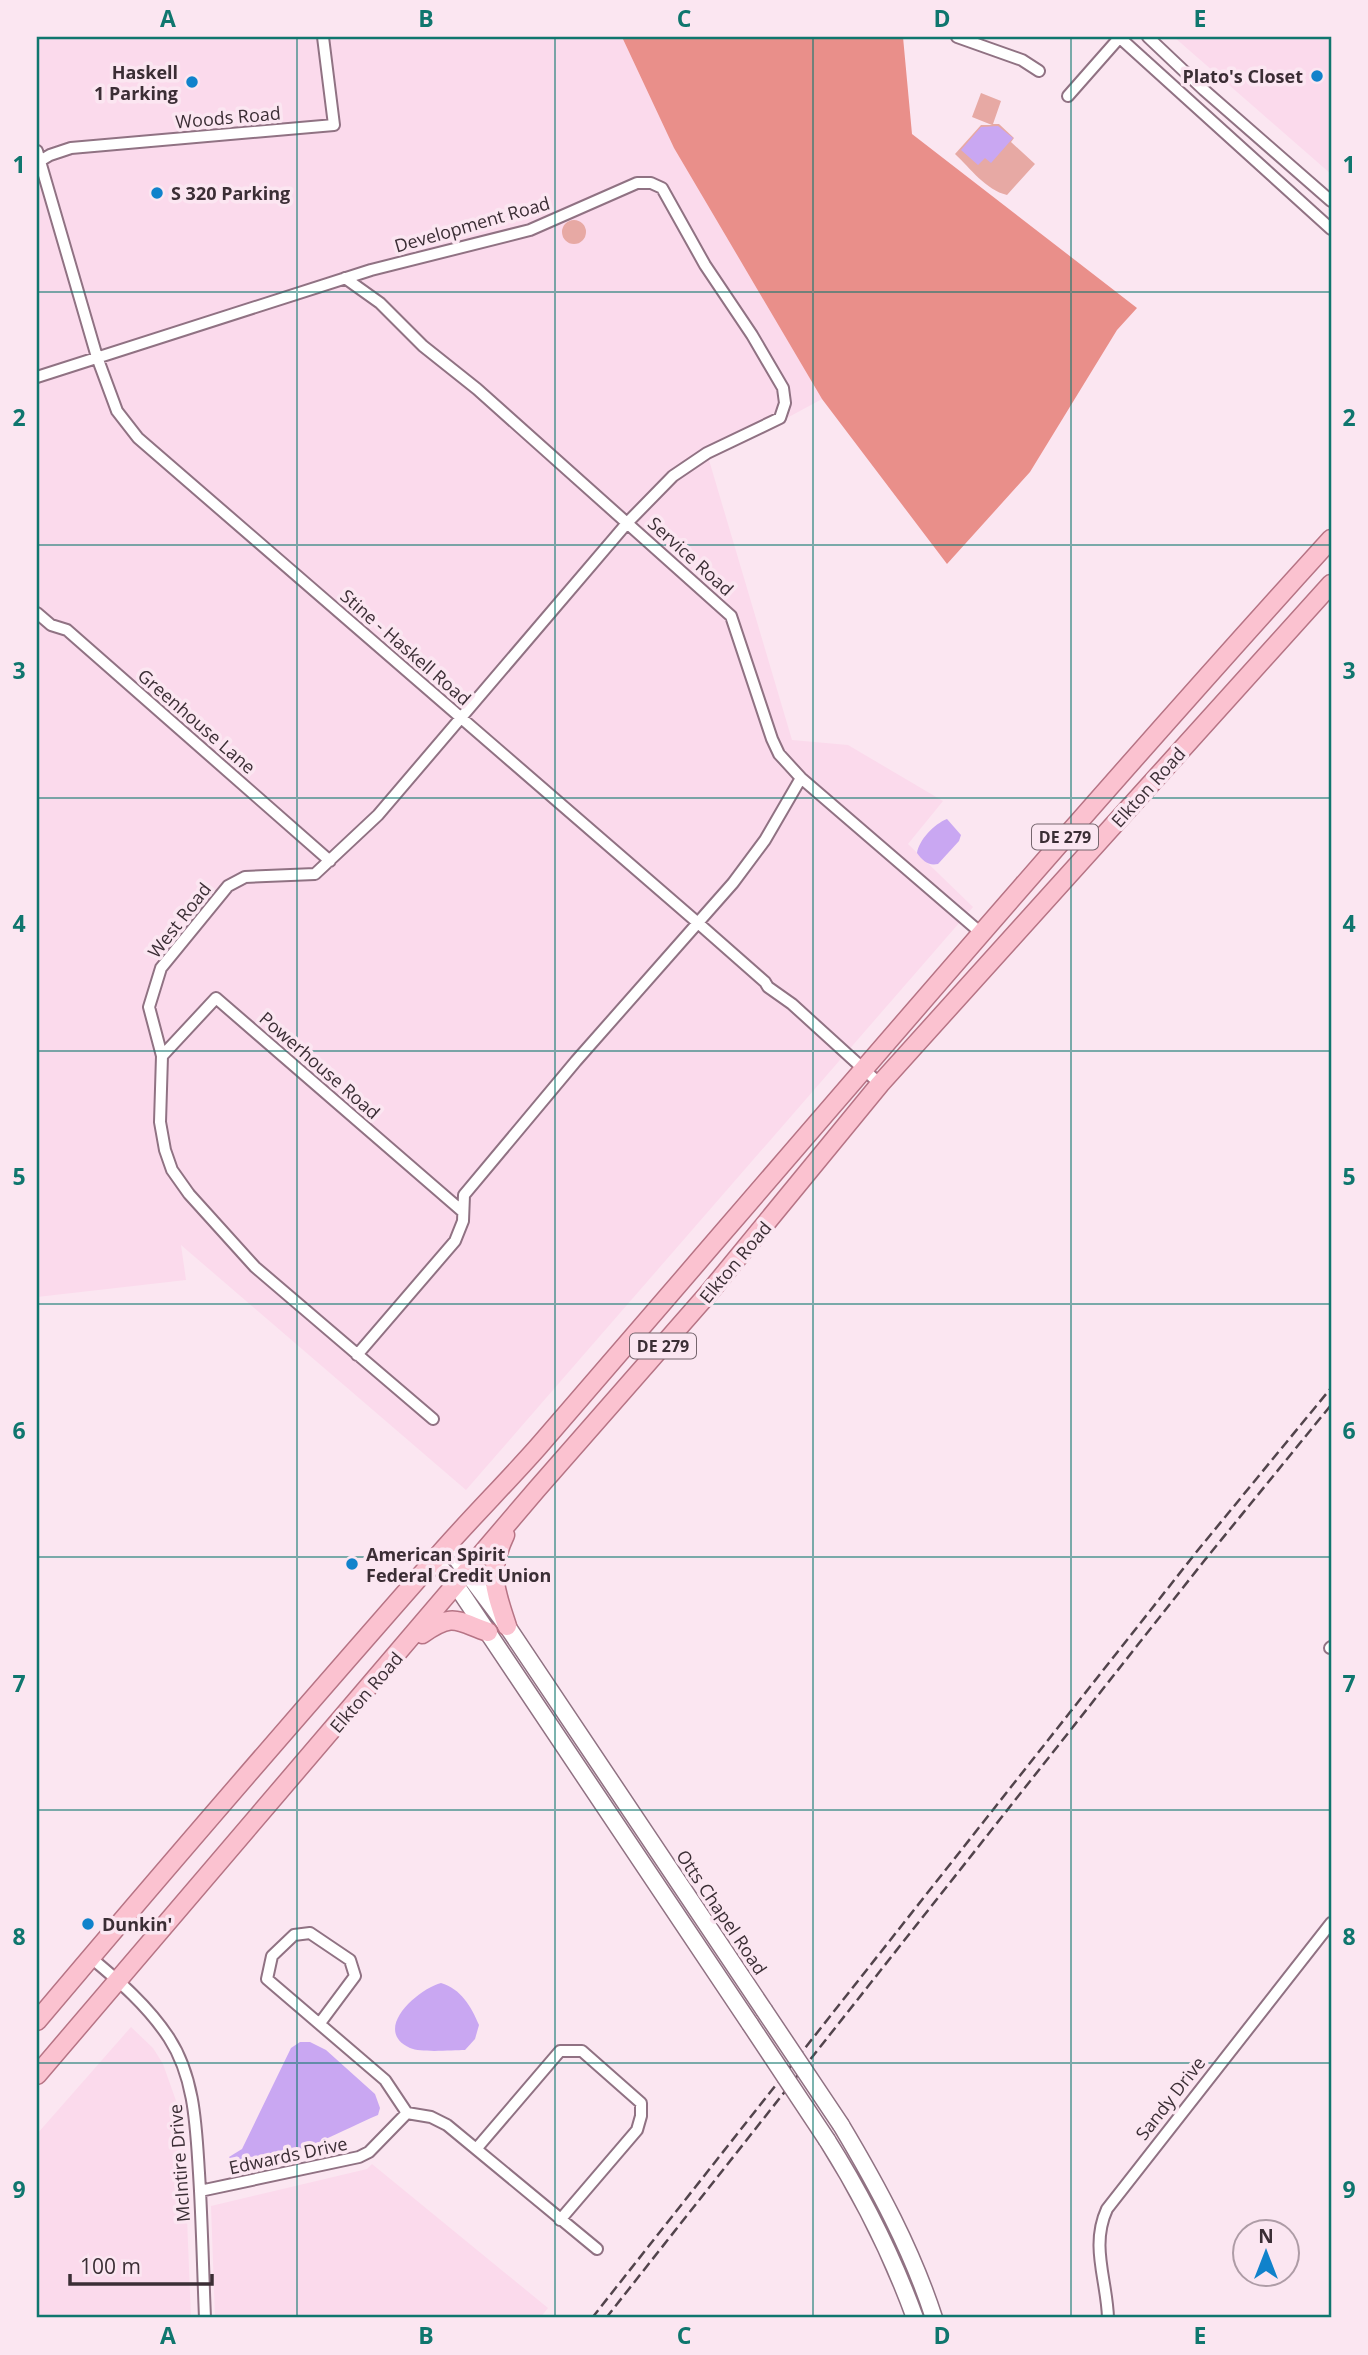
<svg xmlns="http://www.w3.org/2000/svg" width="1368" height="2355" font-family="'Open Sans',sans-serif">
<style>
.built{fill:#fbdaec}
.green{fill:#e7a9a4}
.forest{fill:#e98f8a}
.water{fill:#c9a7f2}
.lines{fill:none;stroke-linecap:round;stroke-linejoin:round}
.minor-casing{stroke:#907283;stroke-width:14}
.secondary-casing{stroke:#907283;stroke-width:19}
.primary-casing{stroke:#b67485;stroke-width:21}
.minor{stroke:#fff;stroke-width:10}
.secondary{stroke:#fff;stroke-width:16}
.primary{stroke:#fbc2d0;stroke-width:18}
.rail{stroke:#52444c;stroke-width:2.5;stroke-dasharray:10 5;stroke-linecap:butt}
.secondary-bridge-casing{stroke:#907283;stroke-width:19;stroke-linecap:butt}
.secondary-bridge{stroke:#fff;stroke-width:16}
.grid{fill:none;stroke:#0f766e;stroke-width:2;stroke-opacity:0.55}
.poi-dot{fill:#1082cb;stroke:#fbe6f1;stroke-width:2.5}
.labels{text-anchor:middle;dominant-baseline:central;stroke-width:7;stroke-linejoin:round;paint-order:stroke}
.shield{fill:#fbe6f1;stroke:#75656d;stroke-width:2}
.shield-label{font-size:16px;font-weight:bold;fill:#3b2e35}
.poi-label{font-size:18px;font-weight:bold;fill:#3b2e35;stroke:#fbe6f1;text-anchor:start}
.street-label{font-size:18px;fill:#3b2e35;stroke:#fbe6f1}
.neatline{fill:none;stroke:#0f766e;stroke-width:2.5}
.grid-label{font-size:23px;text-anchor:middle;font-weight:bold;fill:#0f766e}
</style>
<rect width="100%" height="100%" fill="#fbe6f1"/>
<path class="built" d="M37 37H622L674 148 822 399 709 460 792 740 848 745 943 801 908 844 973 907 466 1490 181 1245 186 1280 37 1297Z
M1174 37H1331V174Z
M131 2027 153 2048 163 2064 180 2112 184 2143 191 2318H37V2134Z
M372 2164 548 2308 540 2318H215L211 2206 367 2169Z"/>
<path class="green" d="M981 93 1001 101 993 124H999L1014 138 1011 142 1035 164 1007 195C986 190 970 168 955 154L981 125H992L972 117Z
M562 232a12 12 0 1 1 24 0a12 12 0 1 1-24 0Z"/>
<path class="forest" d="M622 37H903L912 134 1137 308 1117 330 1030 472 947 564 822 399 674 148Z"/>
<path class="water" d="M998 126 1013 138 991 163 985 158 978 165 961 150 981 127Z
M947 819 961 835 959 841 938 864C928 866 923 861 917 853 919 840 934 824 947 819Z
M441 1983C461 1989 471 2006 479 2025L475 2039 465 2050C452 2050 422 2053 410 2048 371 2030 418 1989 441 1983Z
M300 2042H310L326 2050 375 2094 380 2108 378 2115C342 2130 272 2169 235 2165L229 2157 242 2149 291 2048Z"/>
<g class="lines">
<g class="minor-casing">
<path id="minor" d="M957 37 1022 60 1039 71
M1119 37 1331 229
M1148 37 1204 90 1331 201
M1068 96 1120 37
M37 151 97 357 117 411 138 438 698 923 765 982 768 987 792 1004 880 1084
M40 161 50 155 71 148 334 125 323 37
M345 278 380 303 423 346 477 389 731 616 772 739 779 754 801 778 981 933
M37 377 371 270 530 230 637 183H651L662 188 705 265 752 335 783 388 785 403 780 418 707 453 673 476 628 522 378 815 315 874 245 877 228 886 161 968 149 1007 162 1056 160 1122 165 1150 172 1170 189 1194 255 1267 433 1419
M37 613 51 625 67 630 330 861
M162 1056 216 998 462 1211
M357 1355 455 1241 463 1221 464 1195 576 1061 733 883 765 840 801 778
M1330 1648 1331 1647
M90 1957C119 1981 148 2006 169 2038 195 2078 196 2127 199 2173 202 2221 203 2270 205 2318
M320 2023 355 1976 350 1960 310 1933 294 1935 272 1956 267 1979 385 2080 407 2113 431 2117 447 2125 597 2249
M477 2148 560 2051H582L641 2103V2116L637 2130 560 2220
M200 2191 359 2157 369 2152 407 2113
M1108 2318C1107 2280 1090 2246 1107 2209L1331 1923"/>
</g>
<g class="secondary-casing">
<path id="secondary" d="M447 1546 507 1626 764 2010
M434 1561 456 1585 750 2024
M841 2125C878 2187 912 2250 934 2318
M827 2140C863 2197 892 2255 915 2318"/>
</g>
<g class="primary-casing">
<path id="primary" d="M505 1535C487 1573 495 1589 507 1626
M422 1634C454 1612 456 1621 488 1632
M37 2021C171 1862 307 1705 444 1549 474 1515 507 1482 538 1447 801 1143 1061 836 1331 539
M37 2075 537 1489 707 1295 880 1084 1331 584"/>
</g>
<use href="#minor" class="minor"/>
<use href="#secondary" class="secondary"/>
<use href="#primary" class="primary"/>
<path class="rail" d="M592 2318 1198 1550 1331 1388
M606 2318 1204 1561 1331 1405"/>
<g class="secondary-bridge-casing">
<path id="secondary-bridge" d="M764 2010 841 2125
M750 2024 827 2140"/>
</g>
<use href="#secondary-bridge" class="secondary-bridge"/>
</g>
<path class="grid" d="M297 37V2318M555 37V2318M813 37V2318M1071 37V2318M37 292H1331M37 545H1331M37 798H1331M37 1051H1331M37 1304H1331M37 1557H1331M37 1810H1331M37 2063H1331"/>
<g class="poi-dot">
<circle cx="1317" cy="76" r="7"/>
<circle cx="192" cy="82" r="7"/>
<circle cx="157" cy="193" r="7"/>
<circle cx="352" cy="1564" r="7"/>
<circle cx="88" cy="1924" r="7"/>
</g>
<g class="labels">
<g class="shield">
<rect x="1032" y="824.5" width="66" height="25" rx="5"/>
<rect x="630" y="1333.5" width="66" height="25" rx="5"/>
</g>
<g class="shield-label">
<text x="1065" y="837">DE 279</text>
<text x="663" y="1346">DE 279</text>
</g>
<g class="poi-label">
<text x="178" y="72" text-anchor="end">Haskell<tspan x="178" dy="21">1 Parking</tspan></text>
<text x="1303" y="76" text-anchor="end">Plato's Closet</text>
<text x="171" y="193">S 320 Parking</text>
<text x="366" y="1554">American Spirit<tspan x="366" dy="21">Federal Credit Union</tspan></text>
<text x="102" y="1924">Dunkin'</text>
</g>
<g class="street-label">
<text transform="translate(228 117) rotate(-5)">Woods Road</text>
<text transform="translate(472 224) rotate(-16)">Development Road</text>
<text transform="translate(691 556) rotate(42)">Service Road</text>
<text transform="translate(406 647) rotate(41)">Stine - Haskell Road</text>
<text transform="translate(197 721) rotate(41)">Greenhouse Lane</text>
<text transform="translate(1148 787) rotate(-48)">Elkton Road</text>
<text transform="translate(179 920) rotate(-52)">West Road</text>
<text transform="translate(320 1065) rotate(41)">Powerhouse Road</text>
<text transform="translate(735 1262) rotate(-50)">Elkton Road</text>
<text transform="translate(366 1692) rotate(-49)">Elkton Road</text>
<text transform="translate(722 1912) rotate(56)">Otts Chapel Road</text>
<text transform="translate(1170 2098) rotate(-52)">Sandy Drive</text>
<text transform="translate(288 2155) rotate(-12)">Edwards Drive</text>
<text transform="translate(179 2163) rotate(-94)">McIntire Drive</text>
</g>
</g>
<rect width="1368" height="2355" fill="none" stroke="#fbe6f1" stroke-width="77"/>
<g transform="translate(1266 2253)"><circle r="33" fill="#fbe6f1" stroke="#ae9ca6" stroke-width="2"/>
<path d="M0-5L12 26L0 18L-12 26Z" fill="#1082cb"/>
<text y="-10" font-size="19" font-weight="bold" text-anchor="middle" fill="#3b2e35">N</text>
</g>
<path d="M70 2274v10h142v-10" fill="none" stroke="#3b2e35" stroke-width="3.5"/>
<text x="80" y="2274" font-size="21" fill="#3b2e35" stroke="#fbe6f1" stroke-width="5" paint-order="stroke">100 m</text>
<rect x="38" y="38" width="1292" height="2278" class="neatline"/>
<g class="grid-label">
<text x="168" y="27">A</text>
<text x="426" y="27">B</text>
<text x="684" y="27">C</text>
<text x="942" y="27">D</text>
<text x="1200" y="27">E</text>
<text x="19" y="173">1</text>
<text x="1349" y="173">1</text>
<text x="19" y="426">2</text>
<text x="1349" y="426">2</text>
<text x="19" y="679">3</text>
<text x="1349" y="679">3</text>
<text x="19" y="932">4</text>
<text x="1349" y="932">4</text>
<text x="19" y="1185">5</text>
<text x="1349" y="1185">5</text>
<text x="19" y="1439">6</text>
<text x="1349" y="1439">6</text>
<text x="19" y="1692">7</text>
<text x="1349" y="1692">7</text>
<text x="19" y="1945">8</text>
<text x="1349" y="1945">8</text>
<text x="19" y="2198">9</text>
<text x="1349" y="2198">9</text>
<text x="168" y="2344">A</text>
<text x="426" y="2344">B</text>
<text x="684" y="2344">C</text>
<text x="942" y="2344">D</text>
<text x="1200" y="2344">E</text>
</g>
</svg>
